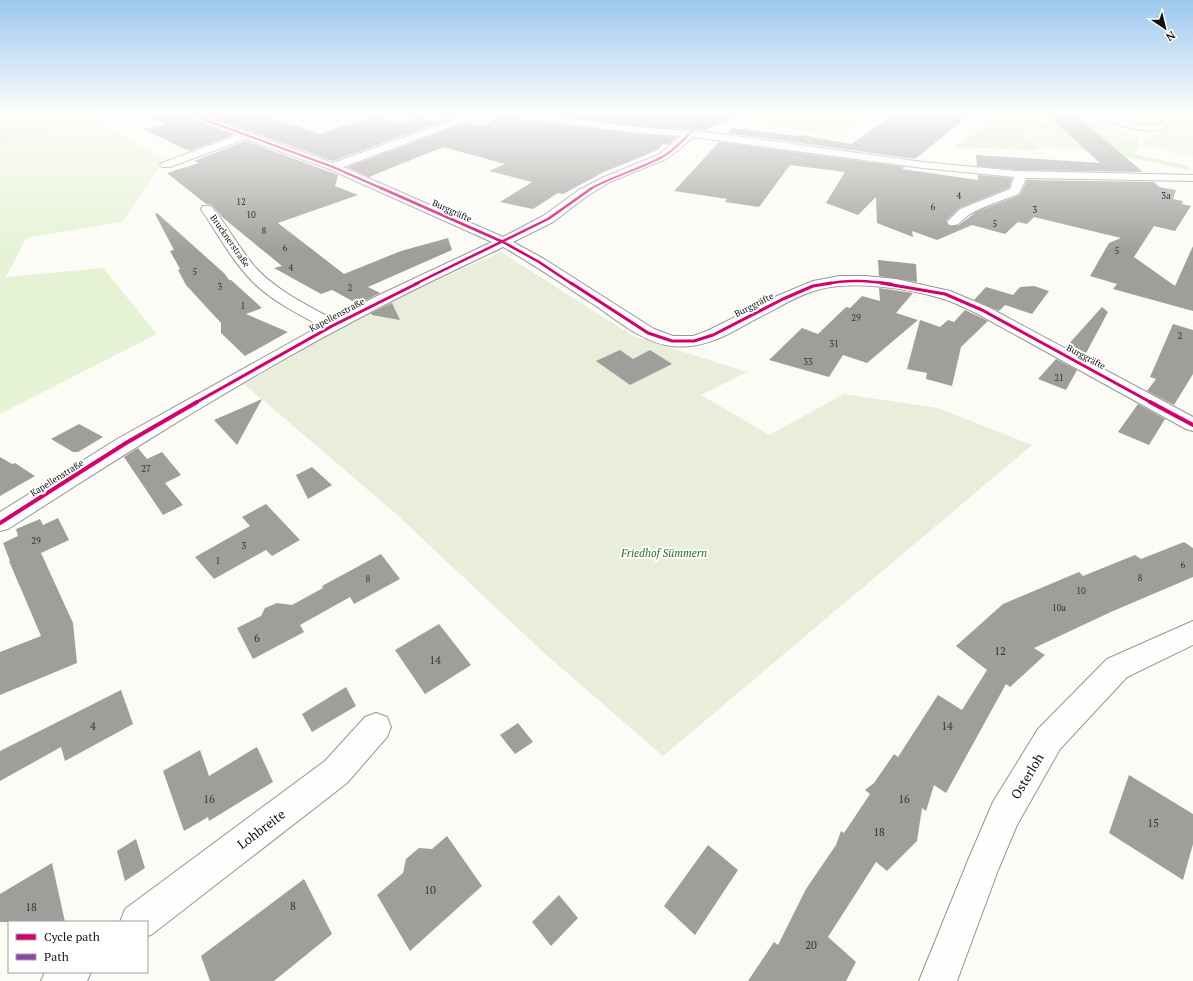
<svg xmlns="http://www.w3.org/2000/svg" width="1193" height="981" font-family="'PT Serif',serif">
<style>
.green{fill:#e5f3d4}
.forest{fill:#d4ecc2}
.cemetery{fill:#e8eed9}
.building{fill:#a09e9b}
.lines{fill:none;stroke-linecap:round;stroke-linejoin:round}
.minor-casing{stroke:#969694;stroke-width:2}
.tertiary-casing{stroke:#969694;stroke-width:2}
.minor{fill:#fffefe;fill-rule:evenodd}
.tertiary{fill:#fffefe;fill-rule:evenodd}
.quiet{stroke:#8e44ad;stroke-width:1.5;stroke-dasharray:3 1.5;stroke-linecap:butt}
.cycleway-far3-casing{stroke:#fff;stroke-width:3}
.cycleway-far2-casing{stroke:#fff;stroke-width:4}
.cycleway-far1-casing{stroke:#fff;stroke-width:5}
.cycleway-casing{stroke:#fff;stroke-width:6}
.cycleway-far3{stroke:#d6006c;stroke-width:2}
.cycleway-far2{stroke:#d6006c;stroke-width:2.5}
.cycleway-far1{stroke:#d6006c;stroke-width:3}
.cycleway{stroke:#d6006c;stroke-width:4}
.labels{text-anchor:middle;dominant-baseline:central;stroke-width:4;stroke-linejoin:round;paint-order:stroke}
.number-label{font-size:9px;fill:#343433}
.far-street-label{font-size:9px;fill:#101010;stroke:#fff}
.park-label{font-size:11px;font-style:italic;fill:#286e1a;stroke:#fff}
.near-number-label{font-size:11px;fill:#343433}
.near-street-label{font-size:13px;fill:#101010;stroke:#fff}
</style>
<rect width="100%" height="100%" fill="#fcfbf6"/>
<path class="green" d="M743 114H889L886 116 881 114 839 136 756 124 762 119 740 116Z
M1019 114H1054L1058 115 1051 118 1075 124 1084 122 1145 137C1127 144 1039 121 1015 116Z
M1111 114H1165L1156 124Z
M1179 115 1193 118V157L1139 144Z
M95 120 165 160 122 222 26 238 6 277 103 268 157 334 0 414V145Z
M1017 131 1061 132 1110 151 1036 148Z"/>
<path class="forest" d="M5 114H84L95 120 0 145V115Z
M1006 114H1019L1016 116 1112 136 1139 139V144L1134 154 1189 166V170L1126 157 1061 132 1018 131 1038 150 954 147Z"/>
<path class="cemetery" d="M501 252 633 336 747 372 701 395 769 435 844 394 938 408 1032 445 663 756 543 652 394 512 244 384 389 301Z"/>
<path class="building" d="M143 114H183L185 117 233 135 189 151 143 129 165 124Z
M201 114H260L320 134 374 116 401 123 417 118 436 122 444 119H449L333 161Z
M552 114H744L705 130 638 126 551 115Z
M894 114H943L966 118 915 159 727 133 732 128 799 136 802 135 851 144Z
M1049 114H1074L1143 172 1017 170 977 166 976 155 1100 163 1048 115Z
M499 117 638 134 677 137 668 145 663 144 658 150 604 172 563 194 558 193 533 209 500 202 532 182 489 171 505 164 443 147 369 177 347 167 466 123 484 126Z
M246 141 338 175 335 186 358 195 278 223 344 274 401 251 448 238 452 250 368 287 380 293 358 304 332 290 321 294 274 268 282 266 222 217 212 205 206 204 167 173 199 163 194 161Z
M719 142 905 167 902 169 978 180V175L1012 178 1009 188 959 208 946 221 949 226 959 225 976 212 1020 195 1027 180 1154 182 1159 187 1176 190 1173 199 1183 201 1182 204 1191 206 1175 231 1154 226 1134 257 1175 286 1193 246V311L1113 289 1117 284 1090 276 1109 243 1121 238 1034 217 1027 224 1018 222 1005 234 972 225 937 240 912 231 913 237 877 223 876 197 858 215 826 203 845 172 790 165 759 207 725 202 727 199 674 191Z
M157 213 225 274 229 280H231L262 308 246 314 288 332 245 356 221 333V323L186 285 178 270 180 269 170 251 174 250 155 214Z
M878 260 916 264 917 282 879 276Z
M1034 286 1049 291 1032 314 1005 305 999 311 974 300 986 287 1013 295 1020 287Z
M879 288 913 293 896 313 918 320 867 363 843 355 829 377 769 360 802 328 818 334 846 307 850 308 862 296 880 301Z
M392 303 400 320 372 315 371 313Z
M1102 307 1108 312 1084 357 1066 347Z
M965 310 988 321 961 347 952 386 926 379 927 373 907 369 920 320 940 327 948 320 954 322Z
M1173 324 1193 330V374L1174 405 1147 391 1156 379 1150 377Z
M620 350 633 359 650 350 672 364 630 385 596 361Z
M1056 359 1077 370 1066 390 1038 379Z
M262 399 237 445 214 420Z
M1138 404 1165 419 1149 445 1118 432Z
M79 424 103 437 78 452H73L51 439Z
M138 448 147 459 162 452 181 475 165 483 183 505 163 515 124 457Z
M0 457 12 464 15 463 35 476 0 496Z
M312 467 332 485 308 499 296 475Z
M266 504 300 540 272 556 266 550 214 579 195 557 250 526 242 517Z
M58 518 69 540 41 553 73 623 77 663 0 695V652L41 636 9 561H10L3 543 18 536 16 529 40 519 43 525Z
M1184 542 1193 548V577L1113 611 1034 648 1045 655 1010 687 1006 684 946 793 934 785 926 811 922 808 917 841 887 871 876 862 828 937 856 962 846 981H748L774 942 778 945 806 889 836 845 841 831 844 833 870 794 865 790 874 783 894 754 898 757 938 695 962 710 987 670 956 646 1003 604 1079 572 1083 576 1135 555 1141 559Z
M381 554 400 579 354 604 350 597 300 625 304 632 253 659 237 628 261 616 265 608 277 603 292 605 323 588 322 586Z
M439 624 471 665 425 694 395 650Z
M346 687 356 706 312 732 302 714Z
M121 690 133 724 65 761 61 747 0 781V751Z
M518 723 533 742 515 754 500 735Z
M257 747 273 782 209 821 208 817 184 831 163 771 200 750 209 776Z
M1129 775 1193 814V844L1183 880 1109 833Z
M447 836 482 886 410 951 377 895 403 873 406 859 419 848 432 849Z
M136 839 145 868 125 881 117 851Z
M708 845 738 870 695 935 664 906Z
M52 863 65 922H0V894Z
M304 879 332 934 274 981H210L201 956Z
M559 895 578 918 551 946 532 922Z"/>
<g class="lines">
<g class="minor-casing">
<path id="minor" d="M184 114H197L333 163 469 114H482L480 116 343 167 503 237 543 216 579 190 602 178 658 155 681 136 638 133 513 117 508 114H534L638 127 706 132 923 162 1017 171 1193 175V181L1026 178 1019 194C1003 200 985 206 970 214 962 219 960 227 949 225L947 222 960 209 1010 189 1014 177 923 168 692 137 681 148 666 159 610 182 587 196 553 222 513 242 544 259 654 329 673 336H693L707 331 777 296 813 281 840 276H865L896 279 950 291 988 307 1193 417V431L1186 429 976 313C965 308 952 301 940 298 907 288 851 280 817 290 795 296 775 310 754 320 729 334 703 350 672 346 642 343 615 318 590 302 561 283 533 264 503 247 464 266 426 283 388 303 257 370 132 449 8 529L0 531V512L119 438 320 326C297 313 272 301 253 282 233 262 217 233 201 209L203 206H211C228 226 239 249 256 268 277 291 306 304 332 319L377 296 492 242 329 169 246 139 170 167H162L160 165 162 163 237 135 186 116Z
M1168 114H1178C1175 118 1171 123 1167 126 1152 137 1118 125 1102 120L1100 118 1105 115C1118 118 1146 129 1159 123 1162 121 1165 117 1168 114Z
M1193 621V645L1127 677 1060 749 1017 825 998 870 957 981H919L969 858 993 802 1038 729 1107 659Z
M376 713 387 717 391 727 387 737 347 783 151 935 147 936V922H120L125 909 325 761 365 717Z
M45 972H91L87 981H41Z"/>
</g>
<g class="tertiary-casing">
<path id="tertiary" d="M402 114H470L465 117H407Z"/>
</g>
<use href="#minor" class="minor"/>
<use href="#tertiary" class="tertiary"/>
<path class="quiet" d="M688 135 713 114"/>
<g class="cycleway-far3-casing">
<path id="cycleway-far3" d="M189 114 333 167 383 189
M590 189C613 176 638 170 662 157 672 152 680 143 688 135"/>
</g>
<g class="cycleway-far2-casing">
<path id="cycleway-far2" d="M381 188 503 242 539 262 572 284
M415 284 548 219 592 188
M826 284C848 279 870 281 892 284"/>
</g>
<g class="cycleway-far1-casing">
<path id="cycleway-far1" d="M571 283 648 333 672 341H694L713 335 783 299 813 286 831 283
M881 283 945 294 982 310 1152 403
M195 403 332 326 418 283"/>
</g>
<g class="cycleway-casing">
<path id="cycleway" d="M1150 402 1193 425
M0 523 126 443 197 402"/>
</g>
<use href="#cycleway-far3" class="cycleway-far3"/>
<use href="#cycleway-far2" class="cycleway-far2"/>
<use href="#cycleway-far1" class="cycleway-far1"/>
<use href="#cycleway" class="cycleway"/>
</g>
<linearGradient id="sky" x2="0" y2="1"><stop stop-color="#9cc8ef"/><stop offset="0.45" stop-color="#fefdfb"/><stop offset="1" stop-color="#fefdfb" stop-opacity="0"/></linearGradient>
<rect width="1193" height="251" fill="url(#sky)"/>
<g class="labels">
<g class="number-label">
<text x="959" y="196">4</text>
<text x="1166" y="196">3a</text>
<text x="241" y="202">12</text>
<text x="933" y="207">6</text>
<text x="1035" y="210">3</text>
<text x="251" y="215">10</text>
<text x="995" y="224">5</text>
<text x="264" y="231">8</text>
<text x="285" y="248">6</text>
<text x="1117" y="251">5</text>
<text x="291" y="268">4</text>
<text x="195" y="272">5</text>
<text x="220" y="287">3</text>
<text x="350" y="288">2</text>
<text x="243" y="306">1</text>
<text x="856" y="318">29</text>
<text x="1180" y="336">2</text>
<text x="834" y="344">31</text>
<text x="808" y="362">33</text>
<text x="1059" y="378">21</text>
<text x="146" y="469">27</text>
<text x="36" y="541">29</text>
<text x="244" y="546">3</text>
<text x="218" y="561">1</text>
<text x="1183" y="565">6</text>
<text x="1140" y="578">8</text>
<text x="368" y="579">8</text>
<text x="1081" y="591">10</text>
<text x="1059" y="608">10a</text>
</g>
<g class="far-street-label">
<text transform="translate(452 211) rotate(24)">Burggräfte</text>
<text transform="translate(230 241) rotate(55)">Brucknerstraße</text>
<text transform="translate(754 305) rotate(-27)">Burggräfte</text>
<text transform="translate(337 315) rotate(-28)">Kapellenstraße</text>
<text transform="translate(1086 357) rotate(28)">Burggräfte</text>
<text transform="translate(57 478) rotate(-32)">Kapellenstraße</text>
</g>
<g class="park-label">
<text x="664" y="553">Friedhof Sümmern</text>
</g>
<g class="near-number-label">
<text x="257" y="638">6</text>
<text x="1000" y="651">12</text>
<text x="435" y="660">14</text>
<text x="93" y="726">4</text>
<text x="947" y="726">14</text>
<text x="209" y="799">16</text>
<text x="904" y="799">16</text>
<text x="1153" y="823">15</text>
<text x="879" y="832">18</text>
<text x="430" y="890">10</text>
<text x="293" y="906">8</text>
<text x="31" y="907">18</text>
<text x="811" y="945">20</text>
</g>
<g class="near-street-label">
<text transform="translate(1027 776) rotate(-59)">Osterloh</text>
<text transform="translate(261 829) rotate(-37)">Lohbreite</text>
</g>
</g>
<rect x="8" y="921" width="140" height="52" fill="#ffffff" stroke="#9f9f9f"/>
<rect x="16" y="934" width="20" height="6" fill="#d6006c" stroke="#9f9f9f"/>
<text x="44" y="941" font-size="12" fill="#101010">Cycle path</text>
<rect x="16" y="954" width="20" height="6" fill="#8e44ad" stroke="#9f9f9f"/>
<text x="44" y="961" font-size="12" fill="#101010">Path</text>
<g transform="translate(1165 28) rotate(145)" stroke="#ffffff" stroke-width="3" paint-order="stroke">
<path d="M0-3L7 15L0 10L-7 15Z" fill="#101010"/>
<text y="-6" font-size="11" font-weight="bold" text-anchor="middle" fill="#101010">N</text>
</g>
</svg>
